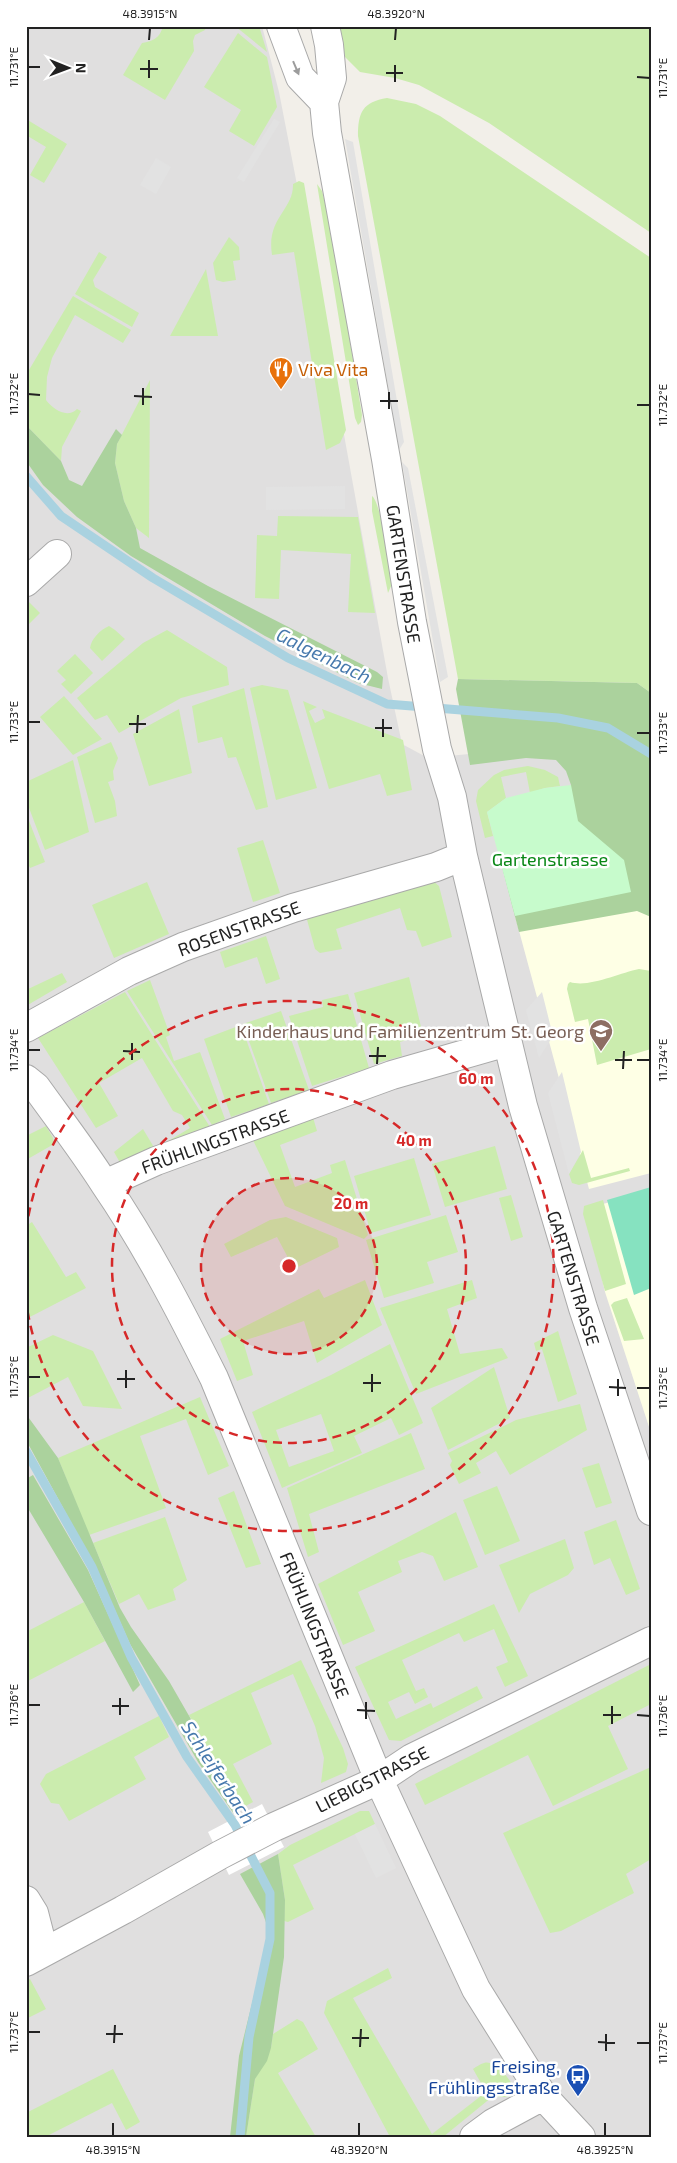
<svg xmlns="http://www.w3.org/2000/svg" width="677" height="2163" font-family="'Exo 2',sans-serif">
<style>
.residential{fill:#e0dfdf}
.education{fill:#feffe5}
.grass{fill:#cbecae;fill-rule:evenodd}
.forest{fill:#abd29d}
.park{fill:#c7fbcc}
.pitch{fill:#86e2c0}
.parking{fill:#e2e2e2}
.pier{fill:#fff}
.lines{fill:none;stroke-linecap:round;stroke-linejoin:round}
.stream{stroke:#a9d2e0;stroke-width:9}
.minor-casing{stroke:#a9a9a9;stroke-width:30}
.minor{stroke:#fff;stroke-width:28}
.oneway{fill:#9c9c9c}
.ticks{fill:none;stroke:#222;stroke-width:2}
.ring{fill:none;stroke:#d62828;stroke-width:2.5;stroke-dasharray:9 6}
.labels{text-anchor:middle;dominant-baseline:central;stroke-width:5;stroke-linejoin:round;paint-order:stroke}
.food-label{font-size:18px;fill:#c56008;stroke:#fff;text-anchor:start}
.street-label{font-size:18px;fill:#222;stroke:#fff}
.park-label{font-size:18px;fill:#098716;stroke:#fff}
.education-label{font-size:18px;fill:#785e54;stroke:#fff;text-anchor:end}
.transit-label{font-size:18px;fill:#164399;stroke:#fff;text-anchor:end}
.water-label{font-size:19px;font-style:italic;fill:#4779ad;stroke:#fff}
.centre{fill:#d62828;stroke:#fff;stroke-width:2.5}
.ring-label{font-size:15px;text-anchor:middle;font-weight:bold;fill:#d62828;stroke:#fff;stroke-width:5;stroke-linejoin:round;paint-order:stroke}
.neatline{fill:none;stroke:#222;stroke-width:2}
.ticks-label{font-size:12px;text-anchor:middle;fill:#222}
</style>
<rect width="100%" height="100%" fill="#f2efe9"/>
<path class="residential" d="M26 26H262L279 92 324 324 388 678 402 744 428 758 635 738 651 748V2137H26Z"/>
<path class="education" d="M651 904V1173L589 1189 515 916Z
M651 1190V1433L605 1292 586 1209Z"/>
<path class="grass" d="M163 26H206L205 30 195 35 193 41 194 51 165 100 123 75 142 43C153 41 160 38 163 26Z
M235 26H259L267 52Z
M338 26H651V233L489 123 419 85 395 78 360 72 345 57Z
M238 33 267 57 277 107 254 146 229 131 241 110 204 87Z
M387 98 416 104 440 116 651 258V693L637 683 458 679 358 136C358 112 363 102 387 98Z
M26 119 67 144 44 183 30 175 46 147 26 135Z
M299 181 304 183 346 430 340 443 326 450 294 252 272 255C266 218 294 210 293 184Z
M317 184 322 191 331 225 362 415 361 422 358 425 355 418Z
M229 237 239 247 240 260 233 261 236 280 223 282 216 280 213 263Z
M99 252 107 257 93 280 95 287 139 313 132 327 75 294Z
M206 269 218 336H170Z
M73 296 131 330 123 343 75 315 52 358 47 377 46 400C53 409 67 419 77 409L81 411 62 447 61 461 26 425V375Z
M150 380 149 538 136 528 124 501 115 463 117 444Z
M372 496C382 504 389 568 392 584L388 593 372 511Z
M278 516 358 517 375 613 348 612 351 554 281 550 279 599 255 598 257 535 277 536Z
M26 599 40 613 26 627Z
M109 626 115 630 125 639 102 661 90 648C91 639 100 630 109 626Z
M167 630 227 667 229 685 181 698 119 733 107 715 95 720 77 698 143 643Z
M75 654 93 673 71 694 61 684 66 680 57 671Z
M262 685 288 690 317 788 276 800 250 688Z
M244 688 268 807 256 810 236 757 228 758 222 737 198 743 192 706Z
M64 696 102 739 73 755 40 717Z
M303 701 317 707 309 711 315 723 325 718 322 709 403 740 412 790 387 796 380 774 329 789Z
M179 709 192 773 149 786 133 734Z
M111 742 118 758 113 771 114 780 108 782 115 801 117 816 95 823 77 757Z
M73 760 89 832 45 850 26 800V782Z
M528 766 545 770 558 777 560 786 545 788 530 793 526 772 501 777 506 798 487 812 493 836 485 838 476 801 478 790 494 775 504 770Z
M26 813 45 862 30 868 26 859Z
M263 840 280 893 253 902 237 848Z
M433 881 439 886 452 937 422 947 416 931 407 930 400 908 336 929 342 949 320 953 315 949 306 916Z
M147 882 169 934 114 958 92 905Z
M266 936 280 979 266 984 257 957 225 968 220 952Z
M639 969 651 971V1049L597 1065 588 1019 575 1022 567 989 568 984 570 982C589 988 619 973 639 969Z
M62 973 67 982 26 1006V990Z
M409 977 423 1035 400 1042 402 1056 374 1064 354 993Z
M150 980 170 1035 166 1037 174 1061 200 1052 225 1119 212 1125 127 991Z
M125 992 210 1127 123 1168 114 1152 143 1129 155 1149 190 1128 182 1115 173 1111 142 1058 99 1083 118 1116 96 1128 38 1038Z
M348 994 369 1068 312 1086 289 1016 323 1007 322 1000Z
M281 1011 309 1090 271 1103 243 1024Z
M241 1025 269 1104 231 1117 204 1039Z
M312 1114 317 1131 280 1145 295 1187 332 1173 330 1165 345 1160 368 1235 364 1239 285 1206 251 1136Z
M46 1126 53 1138 54 1144 26 1160V1136Z
M495 1146 507 1189 445 1207 432 1164Z
M583 1150 591 1178 629 1168 630 1171 579 1185 572 1183 569 1174Z
M414 1158 431 1215 371 1233 354 1176Z
M511 1195 523 1237 511 1241 499 1198Z
M603 1200 626 1284 605 1291 583 1214 584 1206Z
M446 1215 458 1252 427 1262 434 1283 384 1298 366 1240Z
M286 1217 337 1238 339 1247 294 1269 277 1237 231 1257 224 1244 270 1220Z
M32 1222 66 1277 76 1272 86 1288 26 1319V1226Z
M365 1280 382 1325 317 1363 304 1321 243 1341 253 1375 237 1381 220 1339 319 1289 324 1298Z
M472 1280 477 1298 447 1309 460 1354 502 1348 508 1358 416 1394 380 1308Z
M627 1298 644 1339 624 1341 611 1305 614 1302Z
M558 1331 577 1394 558 1402 542 1349 536 1351 534 1343Z
M53 1335 93 1351 122 1409 83 1406 68 1377 26 1399V1348Z
M390 1344 423 1423 399 1435 391 1418 354 1436 362 1453 282 1488 252 1412 331 1375ZM321 1414 334 1451 289 1467 276 1430Z
M494 1367 510 1418 448 1450 431 1408Z
M200 1397 229 1466 208 1475 186 1419 140 1436 166 1508 89 1535 58 1458Z
M580 1404 587 1430 510 1475 496 1451 476 1463 481 1473 459 1484 450 1465 452 1461 448 1453 516 1420Z
M411 1433 425 1469 309 1514 319 1552 308 1557 287 1488Z
M599 1463 612 1503 596 1508 582 1468Z
M497 1486 520 1541 485 1555 463 1500Z
M234 1491 261 1564 246 1568 218 1498Z
M456 1512 478 1567 444 1581 433 1556 422 1552 398 1561 402 1572 358 1592 375 1631 343 1645 318 1584Z
M165 1517 187 1580 173 1589 176 1600 148 1610 139 1594 119 1604 93 1543Z
M616 1520 640 1589 626 1595 610 1558 594 1565 584 1532Z
M565 1539 574 1568 568 1575 530 1594 519 1613 499 1565Z
M84 1602 105 1641 26 1682V1632Z
M494 1604 528 1676 505 1687 496 1667 508 1662 494 1629 464 1642 459 1633 402 1660 416 1691 424 1688 428 1697 415 1704 409 1692 388 1702 396 1719 431 1703 433 1708 477 1686 483 1698 401 1741 389 1740 355 1667Z
M301 1660 343 1748 348 1764 346 1772 321 1783 324 1758 315 1726 293 1674 251 1693 272 1744 233 1764 253 1802 242 1808 189 1715Z
M651 1664V1704L608 1726 628 1769 553 1806 528 1755 425 1805 415 1784Z
M159 1716 169 1737 134 1757 146 1779 69 1821 59 1804 51 1803 40 1784 46 1774Z
M651 1767V1859L626 1874 634 1893 561 1931 550 1933 503 1833Z
M360 1811H369L375 1824 293 1865 314 1909 288 1922 284 1921 285 1900 278 1854 290 1845Z
M388 1968 392 1978 353 1998 432 2134 486 2092 473 2069C476 2067 480 2064 484 2063 496 2059 513 2082 515 2092L507 2097H492L443 2137H390L324 2013 327 2001Z
M30 1979 46 2009 26 2019V1981Z
M297 2019 303 2022 318 2049 278 2073 316 2137H246L255 2079 271 2048 273 2034Z
M113 2069 140 2122 126 2130 112 2103 45 2137H26V2113Z"/>
<path class="forest" d="M26 425 61 461 69 480 82 486 116 429 122 435 117 444 115 463 124 501 136 528 140 548 208 586 377 672 383 677 382 689 358 683 265 636 131 556 77 517 43 485 26 461Z
M458 679 637 683 651 693V917L637 911 519 932 500 859 571 785 566 771 556 760 526 758 470 765 456 689Z
M26 1414 58 1458 120 1608 131 1627 169 1681 242 1808 234 1814 198 1762 130 1644 97 1570 26 1440Z
M33 1475 88 1570 140 1685 133 1692 84 1602 26 1505V1479Z
M278 1854 285 1900 284 1957 271 2048 267 2061 255 2079 246 2137H230L239 2056 265 1951 268 1928 263 1914 240 1874Z"/>
<path class="park" d="M571 785 578 821 624 860 631 892 515 916 487 812 506 798 545 788Z"/>
<path class="pitch" d="M651 1187V1288L634 1295 607 1200Z"/>
<path class="parking" d="M274 119 280 122 244 182 237 178Z
M345 139 353 142 404 442 399 450Z
M156 158 171 167 156 194 140 185Z
M402 462 408 468 448 677 440 682Z
M345 486V509L266 510V487Z
M542 992 553 1036 539 1058 526 1010Z
M562 1072 581 1152 569 1174 548 1093Z
M375 1824 396 1868 376 1878 355 1834Z"/>
<path class="pier" d="M262 1804 284 1847 229 1875 208 1832Z"/>
<g class="lines">
<path class="stream" d="M26 476 61 516 153 578 288 658 387 704 558 718 608 728 651 754
M26 1451 92 1567 131 1657 187 1757 235 1825 270 1893V1939L249 2037 240 2137"/>
<g class="minor-casing">
<path id="minor" d="M281 26 300 77 324 102
M325 26 329 45 332 78 324 102 327 133 386 459 412 622 437 749 452 797 463 856 523 1106 583 1308 651 1511
M26 582 57 554
M26 1028 129 971 183 947 293 908 436 867 463 856
M26 1079 36 1087C59 1119 83 1150 104 1183 146 1244 181 1312 214 1378L379 1780 476 1989 543 2096 581 2137
M105 1184 156 1161 392 1075 507 1042
M26 1900 34 1913 44 1952
M26 1962 123 1910 220 1855 274 1827 379 1780 412 1758 651 1641
M474 2137 493 2123 543 2096"/>
</g>
<use href="#minor" class="minor"/>
</g>
<defs><path id="oneway-solid" d="M-6-.8H1V-3.2L6.5 0L1 3.2V.8H-6Z" transform="scale(1.25)"/></defs>
<use class="oneway" href="#oneway-solid" transform="translate(296 68) rotate(67)"/>
<path class="ticks" d="M149 40 150 28M395 40 396 28M28 67H40M140 69H158M386 73H403M637 77 650 78M149 78V60M395 82V65M28 394 40 395M134 396 152 397M380 401H398M143 405V388M637 405H650M389 409V392M28 722H40M129 724H146M375 728H392M137 733 138 715M637 733H650M383 737V719M28 1050H40M123 1051 140 1052M369 1056H386M132 1060V1043M615 1060H632M637 1060H650M377 1064 378 1047M623 1069 624 1051M28 1377H40M117 1379H135M363 1383H381M609 1387 626 1388M126 1388V1370M637 1388H650M372 1392V1374M618 1396V1379M28 1705H40M112 1706H129M357 1710 375 1711M120 1715V1698M603 1715H621M637 1715 650 1716M366 1719V1702M612 1724V1706M28 2032H40M106 2034H123M352 2038H369M598 2042 615 2043M114 2043 115 2025M637 2043H650M360 2047 361 2029M606 2051V2034M113 2136V2123M359 2136V2123M605 2136V2123"/>
<circle cx="289" cy="1266" r="88" fill="#d62828" fill-opacity=".12"/>
<g class="ring">
<circle cx="289" cy="1266" r="88"/>
<circle cx="289" cy="1266" r="177"/>
<path d="M26 1231A265 265 0 1 1 26 1301"/>
</g>
<defs>
<g id="restaurant-pin" transform="scale(1.25)"><path d="M0 17L-7.5 6A9.5 9.5 0 1 1 7.5 6Z" fill="#e8710a" stroke="#fff"/><path d="M-5-6h1v4h1v-4h1v4h1v-4h1v5L-1.5 .5V6h-2V.5L-5-1ZM5-6V6H3V1.5H1.5Q1.5-4 5-6Z" fill="#fff"/></g>
<g id="school-pin" transform="scale(1.25)"><path d="M0 17L-7.5 6A9.5 9.5 0 1 1 7.5 6Z" fill="#8d6e63" stroke="#fff"/><path d="M0-5L7-2L0 1L-7-2ZM-4 1L0 2.5L4 1V4Q0 6-4 4Z" fill="#fff"/></g>
<g id="bus-pin" transform="scale(1.25)"><path d="M0 17L-7.5 6A9.5 9.5 0 1 1 7.5 6Z" fill="#1a4fb4" stroke="#fff"/><path d="M-5-6H5V4H4V6H2V4H-2V6H-4V4H-5ZM-3.5-4V0h7V-4ZM-3.5 1.2v1.5H-2V1.2ZM2 1.2v1.5H3.5V1.2Z" fill="#fff"/></g>
</defs>
<g fill-rule="evenodd">
<use href="#restaurant-pin" x="281" y="369"/>
<use href="#school-pin" x="601" y="1031"/>
<use href="#bus-pin" x="578" y="2076"/>
</g>
<g class="labels">
<g class="food-label">
<text x="298" y="369">Viva Vita</text>
</g>
<g class="street-label">
<text transform="translate(404 574) rotate(81)">GARTENSTRASSE</text>
<text transform="translate(239 928) rotate(-20)">ROSENSTRASSE</text>
<text transform="translate(215 1141) rotate(-20)">FRÜHLINGSTRASSE</text>
<text transform="translate(574 1278) rotate(73)">GARTENSTRASSE</text>
<text transform="translate(315 1625) rotate(68)">FRÜHLINGSTRASSE</text>
<text transform="translate(372 1779) rotate(-27)">LIEBIGSTRASSE</text>
</g>
<g class="park-label">
<text x="550" y="859">Gartenstrasse</text>
</g>
<g class="education-label">
<text x="584" y="1031">Kinderhaus und Familienzentrum St. Georg</text>
</g>
<g class="transit-label">
<text x="560" y="2066">Freising,<tspan x="560" dy="21">Frühlingsstraße</tspan></text>
</g>
<g class="water-label">
<text transform="translate(324 655) rotate(26)">Galgenbach</text>
<text transform="translate(219 1772) rotate(57)">Schleiferbach</text>
</g>
</g>
<circle cx="289" cy="1266" r="8" class="centre"/>
<g class="ring-label">
<text x="476" y="1084">60 m</text>
<text x="414" y="1146">40 m</text>
<text x="351" y="1209">20 m</text>
</g>
<rect width="677" height="2163" fill="none" stroke="#ffffff" stroke-width="55"/>
<g transform="translate(68 68) rotate(91)" stroke="#ffffff" stroke-width="4" paint-order="stroke">
<path d="M0-4L9 19L0 12L-9 19Z" fill="#222222"/>
<text y="-8" font-size="14" font-weight="bold" text-anchor="middle" fill="#222222">N</text>
</g>
<rect x="28" y="28" width="622" height="2108" class="neatline"/>
<g class="ticks-label">
<text x="150" y="18">48.3915°N</text>
<text x="396" y="18">48.3920°N</text>
<text transform="translate(14 67) rotate(-90)" y="4">11.731°E</text>
<text transform="translate(663 78) rotate(-90)" y="4">11.731°E</text>
<text transform="translate(14 394) rotate(-90)" y="4">11.732°E</text>
<text transform="translate(663 405) rotate(-90)" y="4">11.732°E</text>
<text transform="translate(14 722) rotate(-90)" y="4">11.733°E</text>
<text transform="translate(663 733) rotate(-90)" y="4">11.733°E</text>
<text transform="translate(14 1050) rotate(-90)" y="4">11.734°E</text>
<text transform="translate(663 1060) rotate(-90)" y="4">11.734°E</text>
<text transform="translate(14 1377) rotate(-90)" y="4">11.735°E</text>
<text transform="translate(663 1388) rotate(-90)" y="4">11.735°E</text>
<text transform="translate(14 1705) rotate(-90)" y="4">11.736°E</text>
<text transform="translate(663 1716) rotate(-90)" y="4">11.736°E</text>
<text transform="translate(14 2032) rotate(-90)" y="4">11.737°E</text>
<text transform="translate(663 2043) rotate(-90)" y="4">11.737°E</text>
<text x="113" y="2154">48.3915°N</text>
<text x="359" y="2154">48.3920°N</text>
<text x="605" y="2154">48.3925°N</text>
</g>
</svg>
